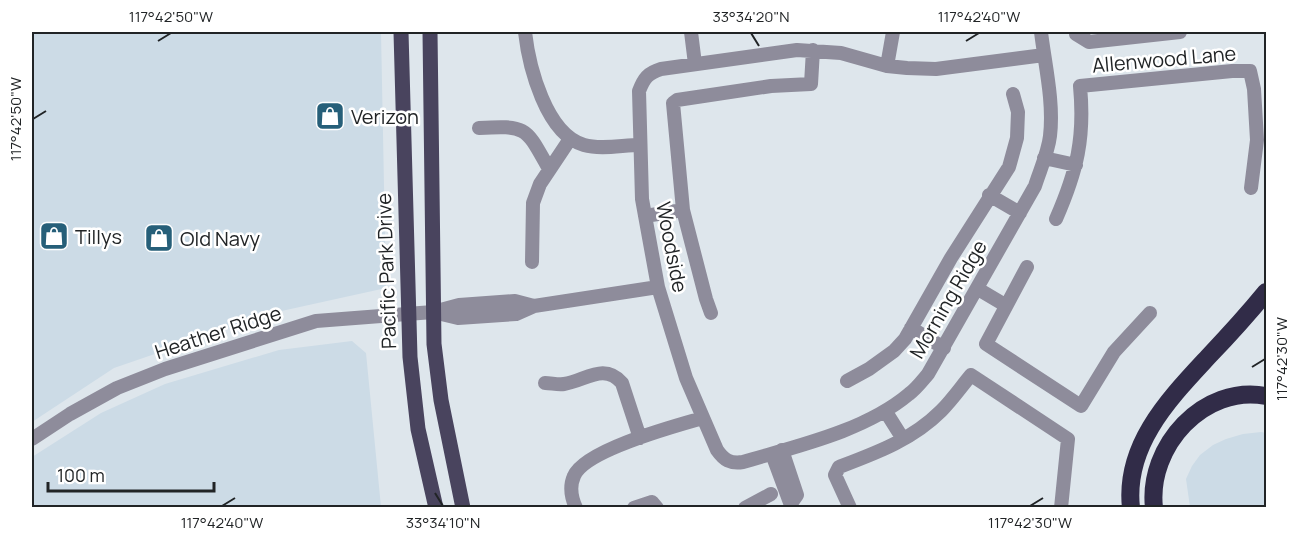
<svg xmlns="http://www.w3.org/2000/svg" width="1298" height="539" font-family="Manrope,sans-serif">
<style>
.built{fill:#ccdbe6}
.lines{fill:none;stroke-linecap:round;stroke-linejoin:round}
.minor{stroke:#8e8c9b;stroke-width:14}
.major{stroke:#49445e;stroke-width:15}
.highway{stroke:#312c48;stroke-width:18}
.ticks{fill:none;stroke:#212426;stroke-width:2}
.labels{text-anchor:middle;dominant-baseline:central;stroke-width:5;stroke-linejoin:round;paint-order:stroke}
.street-label{font-size:20px;fill:#212426;stroke:#fff}
.poi-label{font-size:20px;fill:#212426;stroke:#fff;text-anchor:start}
.neatline{fill:none;stroke:#212426;stroke-width:2}
.ticks-label{font-size:15px;text-anchor:middle;fill:#212426}
</style>
<rect width="100%" height="100%" fill="#dee6ec"/>
<path class="built" d="M32 32H381L386 288 277 312 114 368 32 422Z
M352 341 366 353 381 507H32V457L101 413 165 384 279 350Z
M1261 432 1266 433V507H1190L1186 479 1192 466 1200 455 1213 445 1226 439 1243 434Z"/>
<g class="lines">
<path class="minor" d="M525 32C529 67 546 134 584 145 601 150 623 145 640 145
M691 32 695 64
M1041 32C1045 65 1054 102 1050 136 1048 153 1040 170 1035 186L928 374C922 381 916 389 909 394 865 431 797 446 743 462 730 464 724 460 717 450L686 378 658 287 642 199 639 91C644 78 648 73 661 69L797 50 841 53 887 66 907 68 936 69 1044 55
M1076 32V34L1089 42 1180 32
M887 66 893 32
M479 128C528 125 526 128 549 169
M1044 158 1076 165
M989 195 1020 213
M645 216 683 210
M1056 219C1077 171 1085 138 1080 86L1232 71H1250L1254 89 1257 140 1251 188
M532 262 533 203 540 184 570 139
M1027 267 986 344 1081 406 1114 352 1150 313
M978 289 1005 305
M433 312 458 318 516 314 534 306 658 287
M711 313 706 299 683 210 673 103 677 100 771 86 811 84 813 50
M911 328 944 348
M847 381 869 369 894 351 905 339 951 258 1009 167 1017 138 1018 112 1013 94
M545 383C551 383 558 385 564 384 585 381 604 362 622 383L640 438
M886 412 903 439
M32 439 70 414 117 388 165 369 316 321 433 312 459 305 515 301 534 306
M782 450 797 495 790 505
M772 454 792 508
M576 508C571 497 569 487 574 476 585 450 675 426 703 418
M634 508 652 502 657 508
M745 508 771 494
M850 508 835 475 839 467C876 453 912 440 941 411 952 400 961 387 971 375L1068 439 1061 508"/>
<path class="major" d="M401 32 410 357 418 429 436 508
M430 32 434 344 441 400 463 508"/>
<path class="highway" d="M1131 508C1124 445 1169 399 1208 357 1228 336 1248 314 1266 292
M1154 508C1147 446 1204 384 1266 396"/>
</g>
<path class="ticks" d="M751 33 759 46M158 41 171 33M966 41 979 33M33 119 46 111M1252 367 1265 359M435 493 443 506M222 506 235 498M1030 506 1043 498"/>
<defs>
<g id="shop-square" transform="scale(1.5)"><rect x="-9" y="-9" width="18" height="18" rx="4" fill="#265f79" stroke="#fff"/><path d="M-5-2.5h2.3a2.7 3.5 0 0 1 5.4 0H5L5.5 6h-11ZM-1.5-2.5h3a1.5 2.3 0 0 0-3 0Z" fill="#fff"/></g>
</defs>
<g fill-rule="evenodd">
<use href="#shop-square" x="330" y="116"/>
<use href="#shop-square" x="54" y="236"/>
<use href="#shop-square" x="159" y="238"/>
</g>
<g class="labels">
<g class="street-label">
<text transform="translate(1164 59) rotate(-5)">Allenwood Lane</text>
<text transform="translate(672 247) rotate(79)">Woodside</text>
<text transform="translate(386 271) rotate(-92)">Pacific Park Drive</text>
<text transform="translate(948 299) rotate(-60)">Morning Ridge</text>
<text transform="translate(218 332) rotate(-18)">Heather Ridge</text>
</g>
<g class="poi-label">
<text x="351" y="116">Verizon</text>
<text x="75" y="236">Tillys</text>
<text x="180" y="238">Old Navy</text>
</g>
</g>
<rect width="1298" height="539" fill="none" stroke="#ffffff" stroke-width="66"/>
<path d="M48 482v9h166v-9" fill="none" stroke="#212426" stroke-width="3"/>
<text x="57" y="482" font-size="18" fill="#212426" stroke="#ffffff" stroke-width="4.5" paint-order="stroke">100 m</text>
<rect x="33" y="33" width="1232" height="473" class="neatline"/>
<g class="ticks-label">
<text x="171" y="22">117°42'50"W</text>
<text x="751" y="22">33°34'20"N</text>
<text x="979" y="22">117°42'40"W</text>
<text transform="translate(16 119) rotate(-90)" y="5">117°42'50"W</text>
<text transform="translate(1282 359) rotate(-90)" y="5">117°42'30"W</text>
<text x="222" y="528">117°42'40"W</text>
<text x="443" y="528">33°34'10"N</text>
<text x="1030" y="528">117°42'30"W</text>
</g>
</svg>
